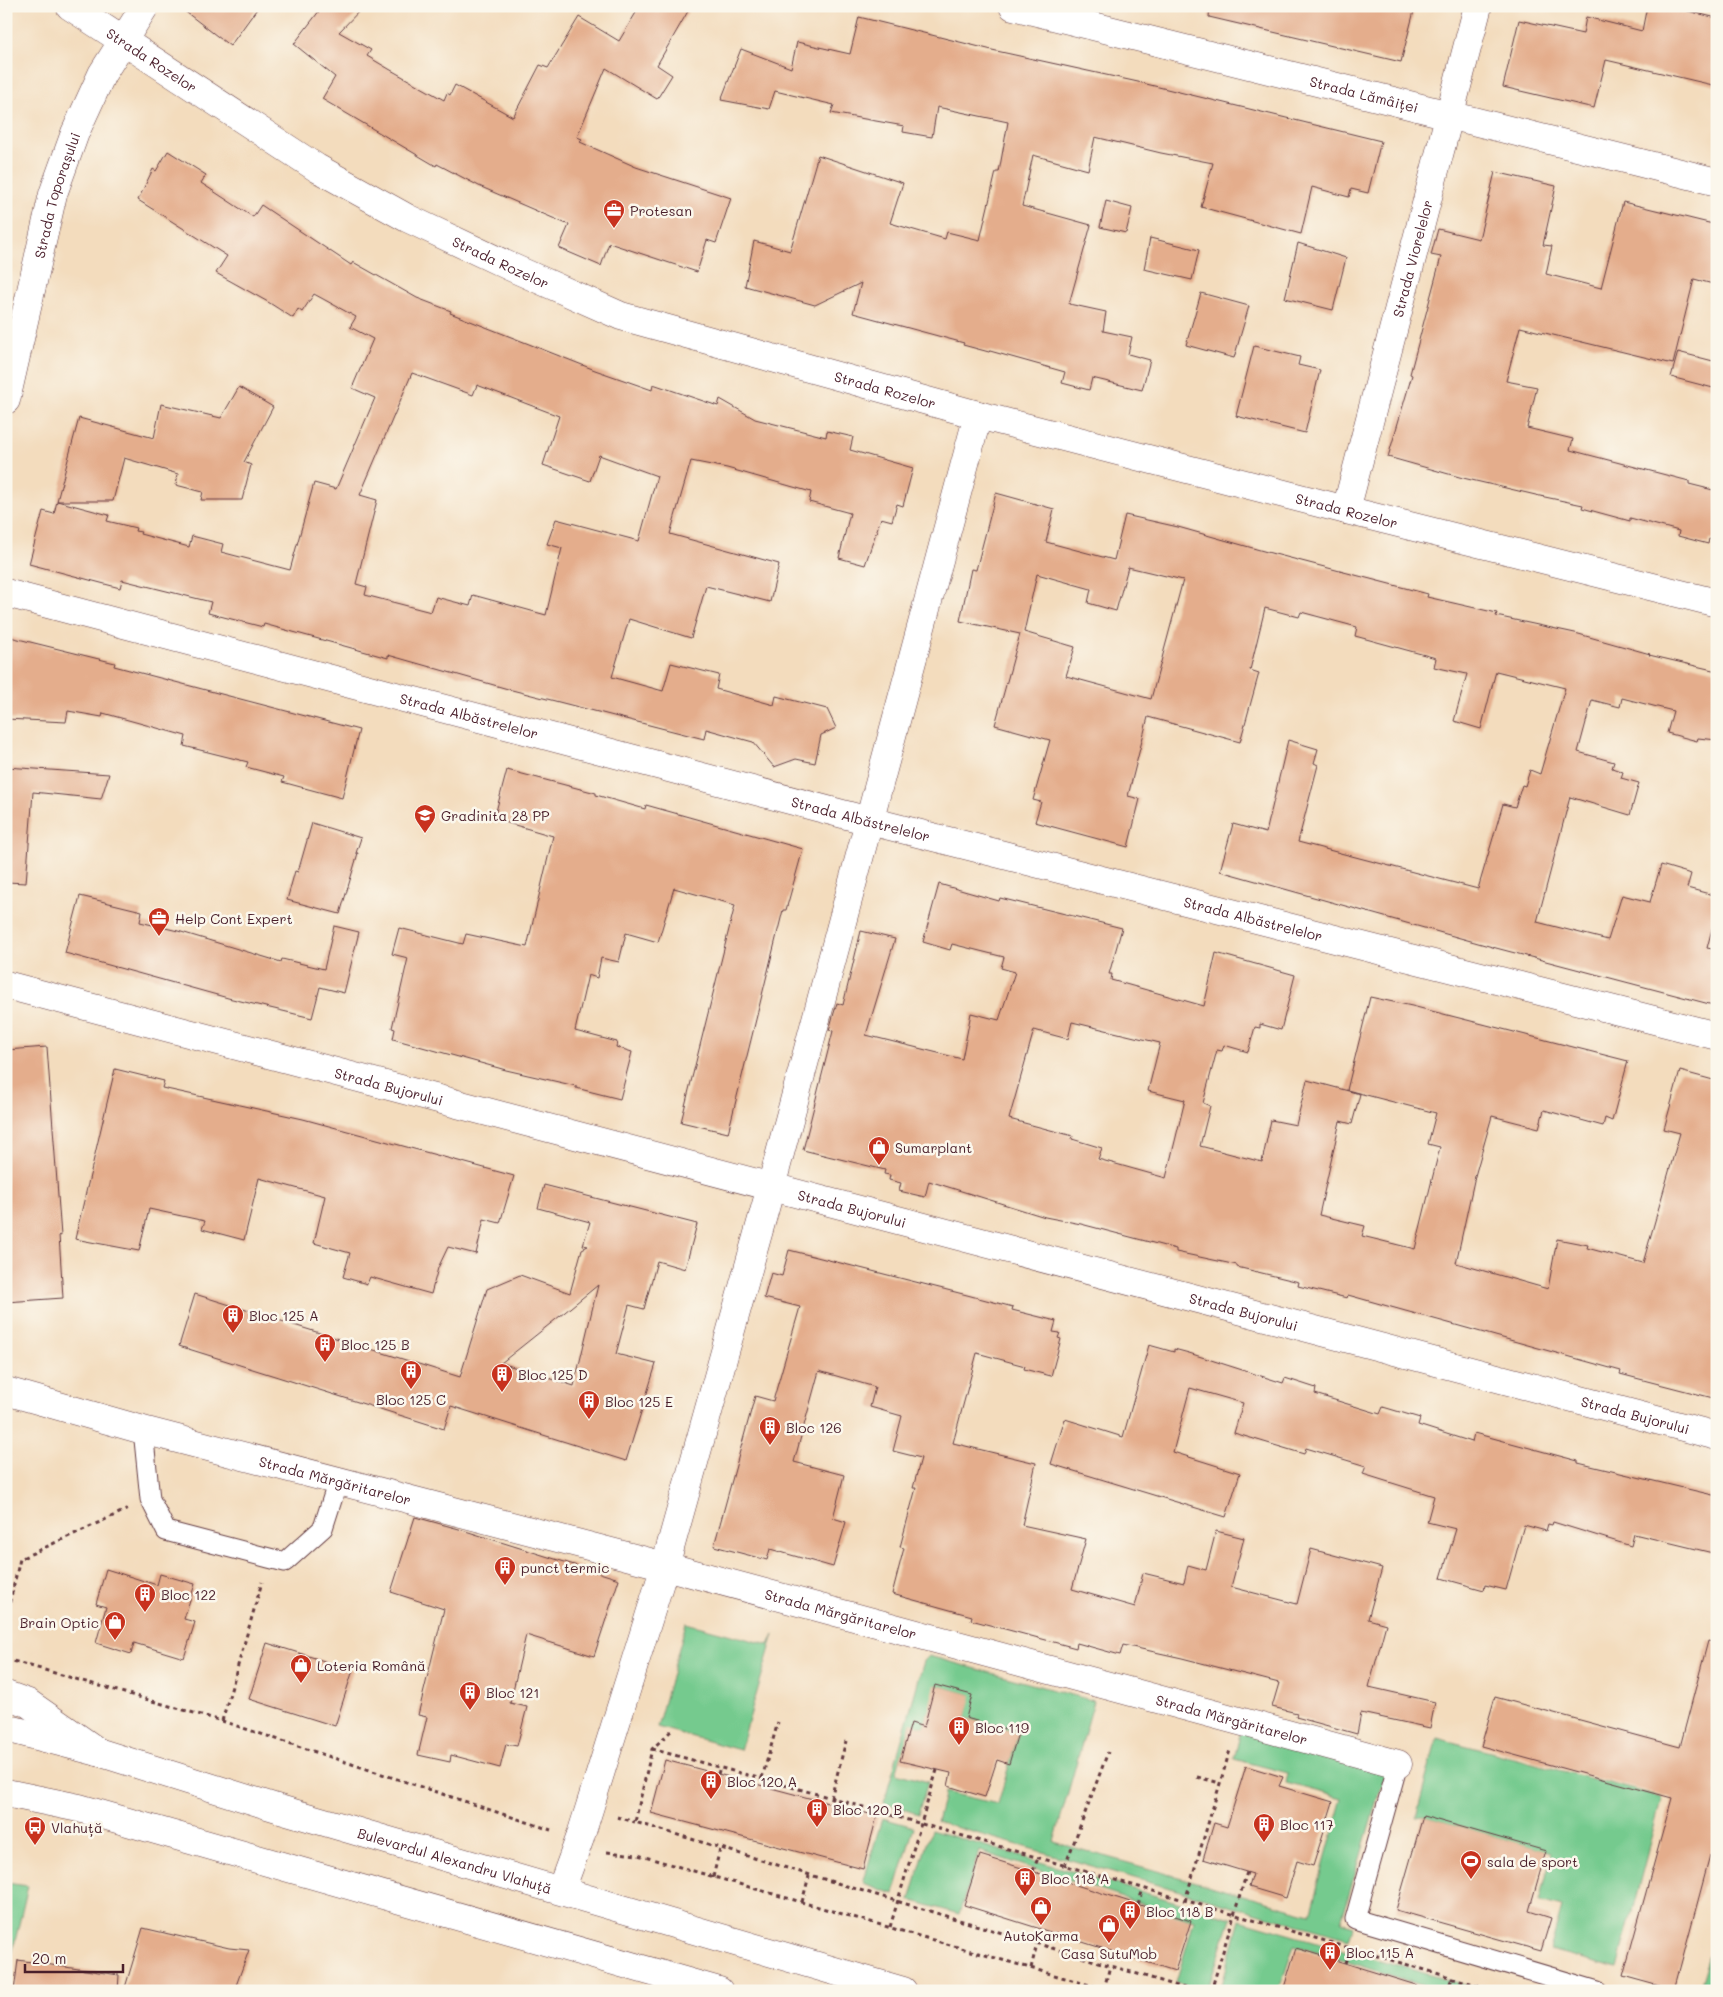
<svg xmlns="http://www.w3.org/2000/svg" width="1723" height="1997" font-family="Mali,sans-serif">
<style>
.green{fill:#75ca8e;stroke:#60745c}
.building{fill:#e4ad8c;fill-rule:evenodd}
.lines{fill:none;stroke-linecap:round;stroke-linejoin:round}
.service-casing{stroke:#633b41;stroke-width:21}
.minor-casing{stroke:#633b41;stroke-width:29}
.secondary-casing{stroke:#633b41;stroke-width:29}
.primary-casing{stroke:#633b41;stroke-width:29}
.path{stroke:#633b41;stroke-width:3;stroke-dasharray:4 4;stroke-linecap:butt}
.service{stroke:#fff;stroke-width:19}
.minor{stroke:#fff;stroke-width:28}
.secondary{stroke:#fff;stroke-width:28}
.primary{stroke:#fff;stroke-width:28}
.labels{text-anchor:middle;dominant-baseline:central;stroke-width:5;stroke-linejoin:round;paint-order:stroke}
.street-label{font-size:14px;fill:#4a1f2b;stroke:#fbf7ec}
.poi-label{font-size:14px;fill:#4a1f2b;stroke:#fbf7ec;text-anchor:start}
</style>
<rect width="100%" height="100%" fill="#fbf7ec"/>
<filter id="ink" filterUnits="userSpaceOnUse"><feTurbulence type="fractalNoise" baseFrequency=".02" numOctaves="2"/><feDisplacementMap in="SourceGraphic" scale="10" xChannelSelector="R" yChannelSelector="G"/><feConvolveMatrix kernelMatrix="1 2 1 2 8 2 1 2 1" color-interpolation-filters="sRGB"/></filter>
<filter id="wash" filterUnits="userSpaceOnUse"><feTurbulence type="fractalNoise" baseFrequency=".0096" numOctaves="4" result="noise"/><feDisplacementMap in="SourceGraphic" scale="20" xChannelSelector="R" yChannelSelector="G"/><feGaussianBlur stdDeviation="1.12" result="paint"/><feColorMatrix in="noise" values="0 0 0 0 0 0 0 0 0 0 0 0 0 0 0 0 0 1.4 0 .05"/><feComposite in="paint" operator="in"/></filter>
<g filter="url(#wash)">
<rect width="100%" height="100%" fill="#f3dcbd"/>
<path class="green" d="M686 1623 769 1645 774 1634 740 1750 657 1727Z
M929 1656 1094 1701 1054 1842 1310 1914 1342 1798 1286 1783 1288 1773 1234 1759 1241 1731 1386 1769 1341 1922 1353 1926 1349 1939 937 1822 945 1792 998 1804 1018 1733 966 1718 971 1695 936 1685 924 1727 911 1724 896 1773 928 1782 918 1814 884 1803 921 1671 924 1661Z
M1437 1738 1662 1797 1617 1968 1550 1950 1562 1907 1540 1901 1552 1853 1423 1816 1416 1817Z
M882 1818 914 1827 894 1894 863 1883Z
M931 1830 1231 1918 1207 1991 1176 1982 1194 1921 979 1851 959 1914 910 1900Z
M6 1883 28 1886 12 1954 6 1953Z
M1240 1920 1486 1991H1440L1294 1945 1279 1991H1220Z
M1717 1931V1991L1700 1989Z"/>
<g id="blocks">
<path class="building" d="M178 6H259L230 46Z
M323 6H364L339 32 371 50 367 56 389 69 444 100 447 93 450 95 455 85 513 117 540 65 548 68 579 17 619 41 640 6H691L657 65 672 75 657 99 606 68 577 137 582 139 580 142 636 167 731 198 716 243 707 240 697 272 609 243 601 266 559 248 569 225 479 186 437 164 436 166 322 99 335 77 294 44Z
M1210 6H1392L1414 11 1401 62 1209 17Z
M1647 6H1667L1717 18V86L1606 60 1594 108 1503 87 1519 20 1583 34 1586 17 1642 31Z
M859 17 992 50 1138 82 1381 141 1368 193 1351 189 1349 197 1312 187 1301 234 1201 207 1213 163 1161 153 1095 137 1088 170 1033 155 1022 206 1091 225 1069 304 1106 312 1103 331 1132 337 1128 354 1150 360 1142 390 1092 378 1089 390 1062 383 1065 372 990 351 989 352 963 345 964 343 853 313 861 283 815 305 745 286 754 241 790 251 818 155 903 183 890 223 945 239 947 232 980 240 996 172H999L1008 122 937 107 932 137 903 132 904 126 831 113 834 105 775 91 769 109 721 100 741 49 791 68 797 42 850 54Z
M168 151 206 175 201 183 253 217 261 205 351 265 353 262 417 298 451 311 450 313 595 370 652 390 653 384 718 406 720 399 755 419 826 437 827 431 853 437 850 450 913 468 903 506 897 504 892 521 881 518 865 565 839 558 850 513 809 502 811 492 727 468 691 461 670 534 779 564 770 602 706 586 691 638 629 619 612 677 663 691 671 663 719 675 716 689 774 705 776 696 827 709 836 728 821 735 815 763 796 759 774 767 753 742 706 729 704 739 508 689 388 655V658L264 624 263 627 208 613 211 602 122 580 120 588 29 564 43 511 54 514 57 501 109 515 107 521 136 528 135 531 141 532 140 534 189 547 192 536 223 544 221 552 290 570 314 483 336 489 375 398 352 388 373 339 350 327 356 317 314 294 302 312 298 309 293 318 268 302 216 273 227 256 138 200 153 169 156 171ZM412 373 473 395 477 385 559 416 543 465 590 481 599 455 657 476 639 541 556 519 547 544 562 548 546 615 473 595 470 606 436 597 431 612 365 595 367 587 356 584 377 500 360 495Z
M1495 172 1556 186 1543 245 1552 246 1546 274 1601 288 1623 202 1717 225V285L1694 279 1673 364 1520 327 1506 381 1537 387 1527 428 1573 439 1570 450 1689 481V484L1717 491V541L1709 539 1708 544 1678 536 1679 531 1630 518V521L1582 508 1583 505 1540 496 1463 478 1388 457 1412 375 1410 374 1441 257 1431 255 1438 229 1479 239Z
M1106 201 1132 208 1126 233 1100 227Z
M1150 238 1199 250 1192 280 1144 269Z
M1298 243 1346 258 1333 310 1285 298Z
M1201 293 1249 306 1234 358 1186 345Z
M1254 346 1300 357 1298 365 1320 370 1305 433 1236 416Z
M1678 352 1717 362V389L1671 377Z
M239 387 273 407 244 462 251 465 242 500H201L203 492 176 485 178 474 124 458 113 501H57L79 418 154 438 161 404 221 418Z
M996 493 1054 509 1046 542 1114 560 1125 515 1178 527 1267 552 1428 594 1427 597 1497 613 1496 616 1575 633 1650 654 1649 655 1717 671V740L1698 738 1697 741 1667 733 1673 711 1622 698 1620 707 1592 700 1578 752 1614 762 1612 768 1623 772 1621 778 1639 783 1630 815 1570 797 1537 922 1608 940 1622 895 1650 902 1661 865 1691 874 1687 888 1717 896V910L1707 948 1717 950V1006L1496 948 1220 871 1233 824 1266 833 1288 740 1318 749 1314 763 1318 765 1298 842 1478 889 1503 804 1515 807 1522 785 1525 786 1530 770 1540 774 1565 688 1496 671 1481 729 1454 721 1467 674 1434 667 1436 658 1355 636 1357 627 1301 612 1299 617 1265 608 1250 670 1259 673 1240 742 1148 717 1128 796 1140 799 1128 847 1035 822 1041 802 1033 800 1050 740 995 725 1020 634 960 621 971 569 976 570ZM1128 567 1183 580 1151 699 1066 676 1075 647 1024 632 1037 574 1091 589 1088 603 1116 611Z
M6 636 115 663 114 666 359 730 342 798 282 782 284 777 246 767 248 762 184 746 186 736 103 713 102 717 68 711 66 722 6 719Z
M6 767 109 774 101 799 33 792 26 883 6 882Z
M507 770 596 793V795L645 809 646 805 803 849 786 910H783L728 1133 681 1122 735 905 674 888 658 942 626 933 619 962 601 958 597 978 588 975 575 1031 617 1042 616 1047 632 1052 620 1099 576 1088V1086L506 1070 393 1039 395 1029 392 1028 408 958 392 954 399 928 463 944 466 934 527 947 553 836 494 819Z
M312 823 361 838 356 853H358L340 914 287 900 295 871 298 872Z
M939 884 999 901 1000 898 1122 928 1109 974H1112L1111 980 1204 1006 1216 953 1295 975 1281 1030 1260 1024V1028L1255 1027 1248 1052 1224 1045 1222 1051 1217 1050 1203 1103 1210 1106 1200 1146 1262 1162 1271 1120 1296 1125 1307 1080 1360 1094 1352 1124 1340 1121 1319 1215 1365 1226 1362 1236 1415 1249 1440 1147 1428 1144 1436 1113 1347 1090 1370 997 1412 1006 1628 1061 1612 1121 1605 1118 1603 1126 1544 1110 1539 1128 1492 1116 1475 1176 1456 1263 1548 1289 1557 1239 1588 1245 1587 1248 1643 1263 1680 1133 1664 1129 1680 1071 1717 1081V1399L1620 1374 1621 1371 1348 1295 1347 1298 1298 1286 1299 1282 1237 1267V1265L1176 1252V1249L1081 1224 1045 1217 929 1181 925 1197 899 1191 901 1183 889 1180 890 1175 884 1174 885 1170 803 1150 833 1031 829 1030 837 1003 843 1005 861 931 895 939 866 1035 962 1059 971 1013 999 1020 1015 972 1001 968 1004 957 952 944 950 950 923 942ZM1072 1022 1160 1043 1148 1091 1185 1100 1166 1178 1098 1159 1102 1148 1072 1139 1073 1136 1009 1119 1034 1030 1068 1039Z
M80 896 142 911 140 922 178 931 281 962 282 959 324 969 334 926 359 932 344 993 320 987 312 1018 228 998 65 953Z
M47 1047 61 1236 59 1235 63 1298 6 1302V1050Z
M115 1069 164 1081 162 1088 303 1119 514 1176 500 1223 484 1219 476 1254 448 1247 438 1268 431 1294 370 1277 367 1284 343 1277 350 1253 314 1243 325 1196 259 1178 244 1240 202 1229 205 1221 149 1209 139 1251 75 1239Z
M544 1185 697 1224 685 1269 657 1261 644 1309 629 1305 616 1354 656 1364 626 1461 451 1406 444 1429 179 1346 195 1294 460 1377 487 1289 520 1275 570 1293 582 1249 588 1246 583 1245 590 1222 538 1208ZM598 1285 574 1386 501 1363 565 1312Z
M789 1250 967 1295 1013 1307 1012 1310 1056 1321 1053 1332 1060 1333 1058 1338 1061 1339 1051 1376 1024 1369 1025 1366 977 1353 953 1443 1036 1463 1022 1525 1086 1539 1072 1589 1135 1607 1143 1573 1184 1583 1188 1565 1206 1570 1216 1531 1244 1538 1231 1587 1297 1604 1311 1549 1382 1568 1368 1619 1386 1624 1369 1687 1435 1702 1430 1728 1361 1713 1357 1734 1296 1717 1297 1713 1272 1707 1279 1683 1182 1658 1123 1645 1120 1655 1077 1643 1076 1648 971 1620 972 1616 892 1594 904 1548 900 1547 916 1488H913L921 1458 893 1451 902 1416 870 1407 875 1387 819 1371 794 1462 844 1475 833 1518 846 1522 833 1567 770 1549 767 1560 714 1546 755 1396 773 1401 800 1307 764 1298 771 1273 782 1276Z
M1149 1345 1174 1352V1349L1189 1353 1283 1383 1285 1378 1316 1388 1315 1394 1380 1414 1383 1407 1420 1418 1418 1425 1472 1442 1474 1433 1578 1461V1463L1717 1496V1554L1634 1534 1631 1546 1553 1522 1552 1525 1548 1524 1546 1531 1524 1525 1506 1590 1485 1585 1484 1590 1441 1578 1456 1529 1427 1522 1434 1496 1363 1474 1366 1466 1306 1448 1304 1454 1234 1433 1243 1403 1190 1388 1173 1452 1240 1473 1226 1517 1051 1464 1065 1419 1123 1437Z
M415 1517 459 1529 619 1579 594 1656 526 1635 510 1703 527 1707 517 1746 506 1744 500 1768 451 1755 450 1762 418 1755 427 1717 418 1715 444 1609 391 1592Z
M106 1569 157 1585 160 1574 195 1584 184 1619 195 1622 184 1658 134 1643 131 1654 96 1643 106 1607 96 1604Z
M1708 1641 1717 1643V1858L1710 1856 1674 1990 1623 1976 1672 1798 1481 1746 1495 1697 1680 1747Z
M267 1643 353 1670 335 1726 249 1699Z
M935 1685 972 1695 966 1718 1018 1733 1009 1764 997 1760 985 1797 948 1786 951 1773 900 1761 911 1723 924 1727Z
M665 1760 877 1816 863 1869 651 1813Z
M1246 1766 1283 1777 1279 1786 1333 1802 1313 1866 1297 1861 1286 1898 1249 1887 1253 1874 1203 1859 1214 1823 1227 1827Z
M1423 1816 1546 1851 1529 1911 1551 1918 1541 1951 1396 1910Z
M980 1855 1191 1921 1175 1971 964 1905Z
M143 1928 229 1948 249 1950 234 1991H124Z
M1296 1948 1416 1985 1415 1991H1283Z
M18 1960 119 1975 118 1991H14Z"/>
</g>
</g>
<g filter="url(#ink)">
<use href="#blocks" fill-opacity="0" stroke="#633b41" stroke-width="1"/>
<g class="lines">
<g class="service-casing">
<path id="service" d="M143 1430 150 1499 166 1531 269 1558 285 1562 323 1528 338 1481
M1398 1764 1355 1919 1598 1991"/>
</g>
<g class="minor-casing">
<g id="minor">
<path id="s1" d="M70 6 317 168 407 218 511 267 621 316 978 415 1346 510 1717 603"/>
<path id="s2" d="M1013 6 1717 182"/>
<path id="s3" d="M6 400 53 194 75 133 102 74 145 6"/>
<path id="s4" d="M1346 510 1478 6"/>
<path id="s5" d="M6 593 854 817 1717 1036"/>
<path id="s6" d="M6 985 1717 1436"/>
<path id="s7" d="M6 1391 143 1430 665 1566 1398 1764"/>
<path d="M561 1890 580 1838 665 1566 771 1187 978 415"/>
</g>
</g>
<g class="secondary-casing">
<g id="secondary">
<path id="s8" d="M6 1728 98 1752 280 1809 903 1991"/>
<path d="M6 1793 79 1808 719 1991"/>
</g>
</g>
<g class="primary-casing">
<path id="primary" d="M6 1695 28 1703 98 1752"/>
</g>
<path class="path" d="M6 1618 20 1559 128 1509
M6 1659 222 1721 551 1830
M222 1721 262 1582
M671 1731 652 1749 635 1822 1194 1991
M652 1749 839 1800 1491 1989
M718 1774 720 1767
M1197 1777 1220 1783
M762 1778 778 1722
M831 1798 846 1741
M837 1805 839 1800
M617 1817 635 1822
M607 1852 638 1855 1110 1991
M1065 1866 1108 1752
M1033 1871 1038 1858
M713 1877 720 1849
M1185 1901 1230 1750
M802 1902 809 1876
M1138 1904 1143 1889
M890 1927 937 1770
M1346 1963 1351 1948
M1031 1968 1037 1944
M1104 1989 1110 1966
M1211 1991 1247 1872
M1447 1991 1452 1978"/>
<use href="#service" class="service"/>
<use href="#minor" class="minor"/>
<use href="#secondary" class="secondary"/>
<use href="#primary" class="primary"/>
</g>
</g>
<defs>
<g id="office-pin" transform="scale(1.125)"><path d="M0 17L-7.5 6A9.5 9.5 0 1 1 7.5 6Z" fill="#c8321e" stroke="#fbf7ec"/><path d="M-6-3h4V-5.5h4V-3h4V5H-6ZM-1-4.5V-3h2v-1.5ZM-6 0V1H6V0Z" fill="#fff"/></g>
<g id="school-pin" transform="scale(1.125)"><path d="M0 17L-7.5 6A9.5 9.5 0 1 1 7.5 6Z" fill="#c8321e" stroke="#fbf7ec"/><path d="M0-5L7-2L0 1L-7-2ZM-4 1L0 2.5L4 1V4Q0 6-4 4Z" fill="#fff"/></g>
<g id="shop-pin" transform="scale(1.125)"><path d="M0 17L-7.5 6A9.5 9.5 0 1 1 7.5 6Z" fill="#c8321e" stroke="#fbf7ec"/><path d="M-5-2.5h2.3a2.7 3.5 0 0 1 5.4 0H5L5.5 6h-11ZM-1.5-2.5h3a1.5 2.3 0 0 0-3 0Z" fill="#fff"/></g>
<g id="building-pin" transform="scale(1.125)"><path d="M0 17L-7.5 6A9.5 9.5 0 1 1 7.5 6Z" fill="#c8321e" stroke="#fbf7ec"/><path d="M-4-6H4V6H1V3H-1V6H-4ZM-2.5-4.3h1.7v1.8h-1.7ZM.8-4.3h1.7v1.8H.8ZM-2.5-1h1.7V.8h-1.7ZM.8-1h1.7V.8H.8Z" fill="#fff"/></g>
<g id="bus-pin" transform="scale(1.125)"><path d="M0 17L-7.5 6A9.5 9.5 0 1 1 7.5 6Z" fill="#c8321e" stroke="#fbf7ec"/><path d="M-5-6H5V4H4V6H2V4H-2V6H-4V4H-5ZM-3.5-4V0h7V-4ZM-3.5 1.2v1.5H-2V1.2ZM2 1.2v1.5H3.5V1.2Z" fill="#fff"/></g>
<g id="stadium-pin" transform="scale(1.125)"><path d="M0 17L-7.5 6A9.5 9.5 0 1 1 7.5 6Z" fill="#c8321e" stroke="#fbf7ec"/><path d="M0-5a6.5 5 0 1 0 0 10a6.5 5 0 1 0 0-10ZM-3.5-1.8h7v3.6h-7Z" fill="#fff"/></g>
</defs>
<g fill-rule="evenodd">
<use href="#office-pin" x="614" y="210"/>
<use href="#school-pin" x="425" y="815"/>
<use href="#office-pin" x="159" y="918"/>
<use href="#shop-pin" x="879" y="1147"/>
<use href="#building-pin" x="233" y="1315"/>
<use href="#building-pin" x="325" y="1344"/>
<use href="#building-pin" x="411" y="1371"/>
<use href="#building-pin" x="502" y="1374"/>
<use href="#building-pin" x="589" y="1401"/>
<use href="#building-pin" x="770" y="1427"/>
<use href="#building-pin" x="505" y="1567"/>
<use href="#building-pin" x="145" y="1594"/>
<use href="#shop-pin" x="115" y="1622"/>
<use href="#shop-pin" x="301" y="1665"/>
<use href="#building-pin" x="470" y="1692"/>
<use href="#building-pin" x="959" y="1727"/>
<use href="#building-pin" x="711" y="1781"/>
<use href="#building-pin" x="817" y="1809"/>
<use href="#building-pin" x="1264" y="1824"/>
<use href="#bus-pin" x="35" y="1827"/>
<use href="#stadium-pin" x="1471" y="1861"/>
<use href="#building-pin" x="1025" y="1878"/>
<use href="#shop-pin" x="1041" y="1907"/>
<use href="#building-pin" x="1130" y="1911"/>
<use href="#shop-pin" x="1109" y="1925"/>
<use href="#building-pin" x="1330" y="1952"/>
</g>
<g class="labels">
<g class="street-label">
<text stroke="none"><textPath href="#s1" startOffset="98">Strada Rozelor</textPath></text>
<text stroke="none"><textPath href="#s2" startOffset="362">Strada Lămâiței</textPath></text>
<text stroke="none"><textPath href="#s3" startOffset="211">Strada Toporașului</textPath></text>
<text stroke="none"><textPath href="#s4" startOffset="260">Strada Viorelelor</textPath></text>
<text stroke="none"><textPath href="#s1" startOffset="502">Strada Rozelor</textPath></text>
<text stroke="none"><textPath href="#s1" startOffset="908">Strada Rozelor</textPath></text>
<text stroke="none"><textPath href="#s1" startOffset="1385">Strada Rozelor</textPath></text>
<text stroke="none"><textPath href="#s5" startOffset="479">Strada Albăstrelelor</textPath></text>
<text stroke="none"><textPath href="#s5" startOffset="884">Strada Albăstrelelor</textPath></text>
<text stroke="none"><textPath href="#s5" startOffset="1289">Strada Albăstrelelor</textPath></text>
<text stroke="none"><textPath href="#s6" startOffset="396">Strada Bujorului</textPath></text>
<text stroke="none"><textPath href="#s6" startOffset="875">Strada Bujorului</textPath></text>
<text stroke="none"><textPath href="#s6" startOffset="1280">Strada Bujorului</textPath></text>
<text stroke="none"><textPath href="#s6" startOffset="1685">Strada Bujorului</textPath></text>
<text stroke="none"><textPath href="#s7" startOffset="341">Strada Mărgăritarelor</textPath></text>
<text stroke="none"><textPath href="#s7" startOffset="864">Strada Mărgăritarelor</textPath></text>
<text stroke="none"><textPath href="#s7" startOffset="1269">Strada Mărgăritarelor</textPath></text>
<text stroke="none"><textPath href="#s8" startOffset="468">Bulevardul Alexandru Vlahuță</textPath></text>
</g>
<g class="poi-label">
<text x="630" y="210">Protesan</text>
<text x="441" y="815">Gradinita 28 PP</text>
<text x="175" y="918">Help Cont Expert</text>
<text x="895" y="1147">Sumarplant</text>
<text x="249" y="1315">Bloc 125 A</text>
<text x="341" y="1344">Bloc 125 B</text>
<text x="518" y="1374">Bloc 125 D</text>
<text x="411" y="1399" text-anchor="middle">Bloc 125 C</text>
<text x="605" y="1401">Bloc 125 E</text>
<text x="786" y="1427">Bloc 126</text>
<text x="521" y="1567">punct termic</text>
<text x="161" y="1594">Bloc 122</text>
<text x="99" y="1622" text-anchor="end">Brain Optic</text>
<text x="317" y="1665">Loteria Română</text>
<text x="486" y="1692">Bloc 121</text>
<text x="975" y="1727">Bloc 119</text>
<text x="727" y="1781">Bloc 120 A</text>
<text x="833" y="1809">Bloc 120 B</text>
<text x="1280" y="1824">Bloc 117</text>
<text x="51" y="1827">Vlahuță</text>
<text x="1487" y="1861">sala de sport</text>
<text x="1041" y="1878">Bloc 118 A</text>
<text x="1146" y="1911">Bloc 118 B</text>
<text x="1041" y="1935" text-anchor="middle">AutoKarma</text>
<text x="1346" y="1952">Bloc 115 A</text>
<text x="1109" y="1953" text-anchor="middle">Casa SutuMob</text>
</g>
</g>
<rect width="1723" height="1997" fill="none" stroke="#fbf7ec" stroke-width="25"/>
<path d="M25 1964v8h98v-8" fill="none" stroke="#4a1f2b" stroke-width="2.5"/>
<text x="32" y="1964" font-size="15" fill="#4a1f2b" stroke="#fbf7ec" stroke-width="4" paint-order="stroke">20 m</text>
</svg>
